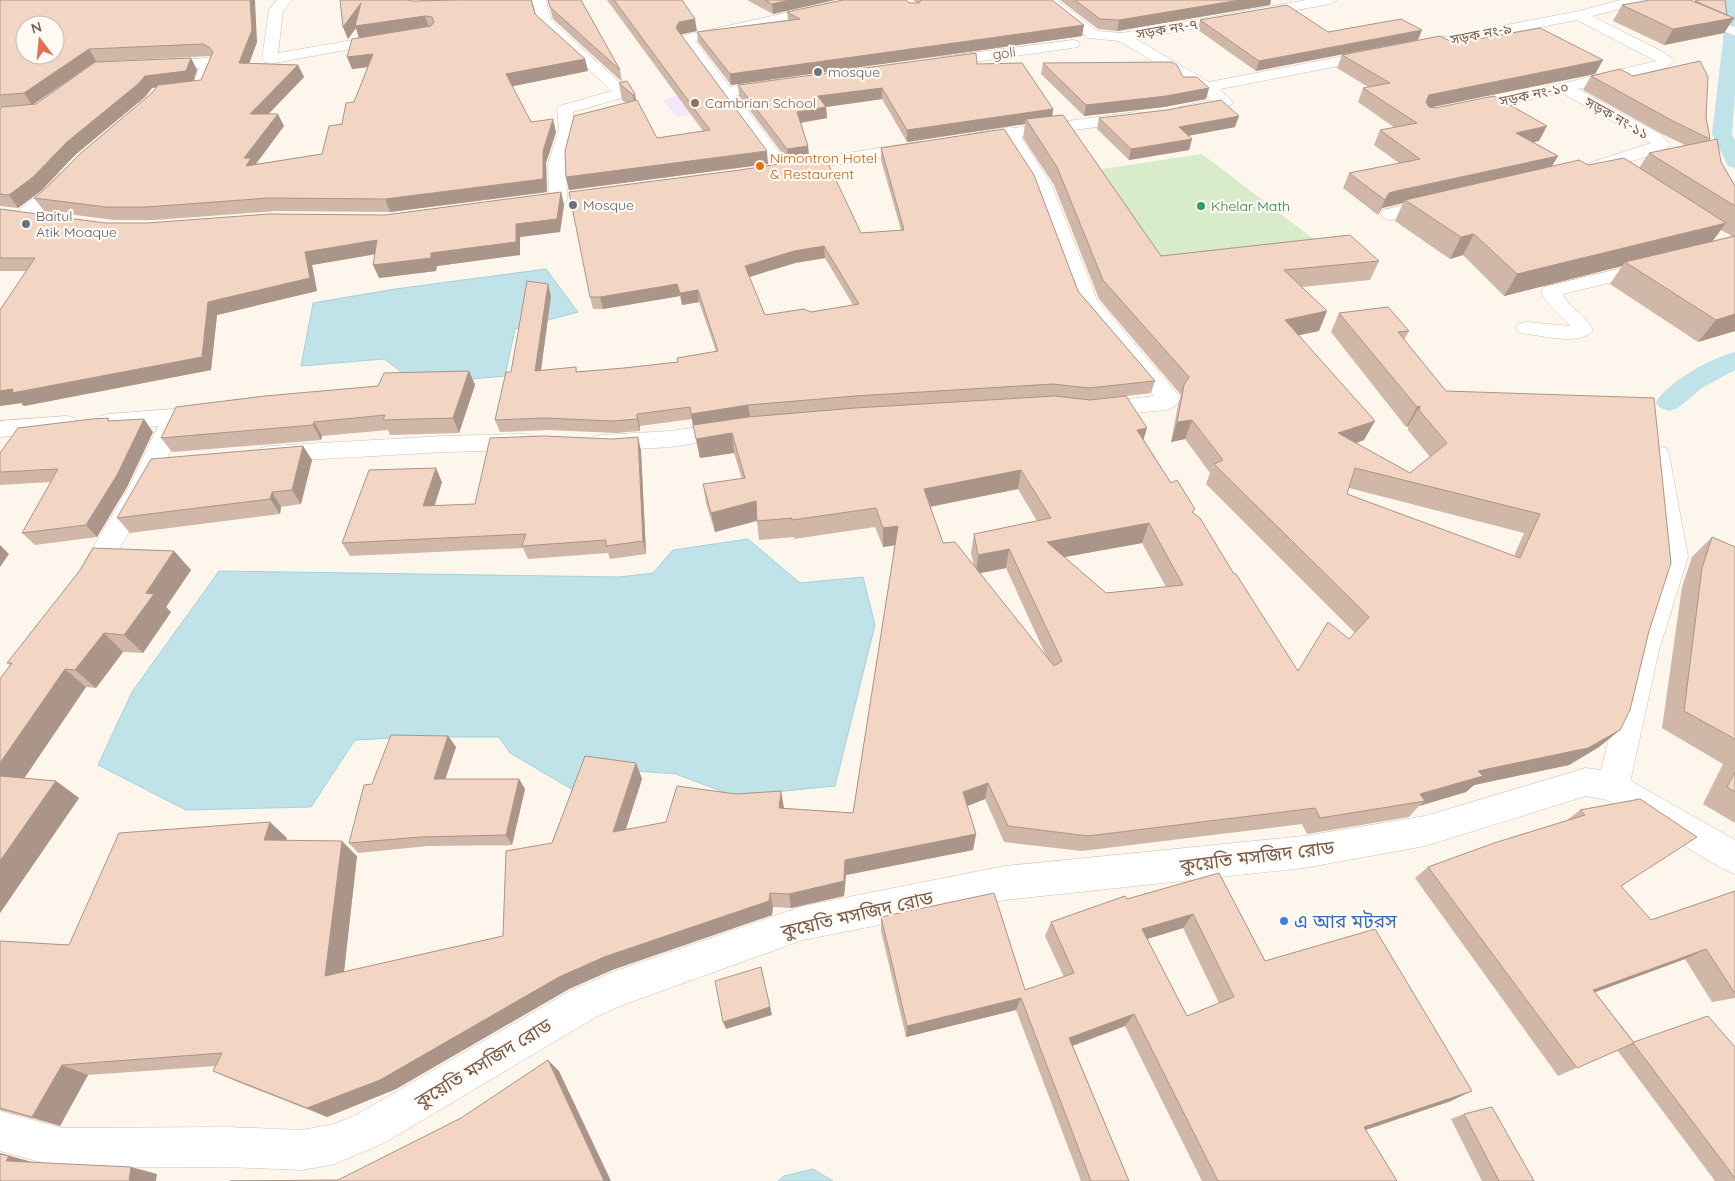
<svg xmlns="http://www.w3.org/2000/svg" width="1735" height="1181" font-family="Quicksand,'Noto Sans Bengali',sans-serif">
<style>
.education{fill:#f3e8fa}
.green{fill:#d8ecc9}
.water{fill:#bfe3e8;stroke:#a5d3da}
.lines{fill:none;stroke-linecap:round;stroke-linejoin:round}
.canal{fill:#bfe3e8;fill-rule:evenodd}
.minor-casing{stroke:#d1beb0;stroke-width:1}
.tertiary-casing{stroke:#d1beb0;stroke-width:1}
.minor{fill:#fff;fill-rule:evenodd}
.tertiary{fill:#fff;fill-rule:evenodd}
.wall{fill:#d1b7a8;fill-rule:evenodd}
.shaded-wall{fill:#aa9588}
.building{fill:#f3d5c3;stroke:#aa9588;fill-rule:evenodd}
.worship-dot{fill:#6b7280;stroke:#fffaf3;stroke-width:2}
.education-dot{fill:#8d6e63;stroke:#fffaf3;stroke-width:2}
.food-dot{fill:#e8710a;stroke:#fffaf3;stroke-width:2}
.leisure-dot{fill:#2e9e5b;stroke:#fffaf3;stroke-width:2}
.shop-dot{fill:#3f7fe0;stroke:#fffaf3;stroke-width:2}
.labels{text-anchor:middle;dominant-baseline:central;stroke-width:4.5;stroke-linejoin:round;paint-order:stroke}
.far-street-label{font-size:14px;fill:#7a5c4d;stroke:#fffaf3}
.far-worship-label{font-size:14px;fill:#5b616d;stroke:#fffaf3;text-anchor:start}
.far-education-label{font-size:14px;fill:#785e54;stroke:#fffaf3;text-anchor:start}
.far-food-label{font-size:14px;fill:#c56008;stroke:#fffaf3;text-anchor:start}
.far-leisure-label{font-size:14px;fill:#27864d;stroke:#fffaf3;text-anchor:start}
.near-street-label{font-size:19px;fill:#7a5c4d;stroke:#fffaf3}
.near-shop-label{font-size:19px;fill:#366cbe;stroke:#fffaf3;text-anchor:start}
</style>
<rect width="100%" height="100%" fill="#fdf6ec"/>
<path class="education" d="M712 85 727 107 677 117 662 100Z"/>
<path class="green" d="M1202 154 1324 247 1150 262 1082 172Z"/>
<path class="water" d="M546 269 578 312 515 329 505 376 417 384 384 359 301 366 313 303 395 289Z
M748 539 800 583 863 577 875 625 835 786 734 796 676 774 609 769 595 803 510 753 499 737H413L355 740 311 807 186 810 98 765 132 692 219 571 620 577 653 573 673 550Z
M813 1169 833 1181H778L784 1176Z"/>
<g class="lines">
<path class="canal" d="M1720 0H1735V94L1732 134 1735 141V168L1728 166 1712 134 1723 41 1724 12Z
M1735 352V370L1702 388 1678 408 1669 411 1660 408 1656 402C1669 381 1711 358 1735 352Z"/>
<g class="minor-casing">
<path id="minor" d="M277 0H292L283 11 278 53 388 34 393 35 395 38 393 41 388 42 270 64 265 62 262 59 269 10Z
M1041 0H1057L1097 31 1122 33 1306 0H1337L1330 4 1136 39 1209 82 1579 11 1621 0H1645L1643 3 1592 16 1663 52 1675 61 1665 68 1578 89 1662 135 1670 145 1659 153 1589 174 1583 173 1580 169 1583 165 1651 143 1562 93 1465 113 1459 111 1457 108 1459 105 1564 83 1656 61 1577 20 1220 89 1233 102 1231 105 1185 115 1179 113 1177 110 1179 107 1212 100 1201 90 1119 41 1088 38Z
M1654 0H1673L1735 27V36L1656 3Z
M209 58 214 60 217 63 208 89 206 92C199 94 193 95 186 93L184 90 186 87 193 85 199 68 158 71 153 69 150 66 153 63 158 61Z
M1136 112 1142 113 1144 117 1142 121 1021 137 1052 186 1097 300 1181 398 1174 407 1166 410 1094 417 1086 414 1082 409 1086 404 1154 396 1077 302 1034 186 1005 139 970 144 964 143 961 139 964 135 1009 127 1014 128Z
M918 142 924 143 927 147 924 151 790 172 784 171 781 167 784 163 790 162Z
M65 173 71 174 74 178C66 189 40 216 28 220 24 222 21 221 16 220L14 216 16 212 43 191 59 174Z
M1435 198 1442 200 1444 204 1442 208 1390 220 1383 218 1381 214 1383 210Z
M1651 261 1658 263 1661 267 1658 271 1563 294C1568 308 1585 313 1593 330 1582 346 1544 336 1527 334L1519 333 1516 328 1519 323 1527 322 1570 326C1560 313 1547 307 1541 291L1544 287Z
M174 409 182 411 186 417 154 488 97 588 87 592 77 588 73 581 129 487 158 426 108 430 100 428 96 422 100 416 108 414Z
M67 416 75 418 79 424 75 430 0 437V421Z
M732 422 740 424 744 430 740 436 671 447 601 451 592 449 589 443 592 437 601 435 671 431Z
M525 434 534 436 537 442 534 448 525 450 444 452 269 462 260 460 257 454 260 448 269 446 444 436Z
M1657 446 1666 448 1669 454 1688 557 1659 650 1629 787 1624 797 1613 802 1602 797 1597 787 1631 650 1662 557 1645 454 1648 448Z"/>
</g>
<g class="tertiary-casing">
<path id="tertiary" d="M532 0H546L551 20 631 93 629 96 573 112 575 129 566 164 567 199 565 203 558 205 551 203 549 199 548 164 559 129 557 109 559 106 612 91 539 24Z
M844 0H870L863 4 695 41 730 87 776 80 782 82 784 85 782 88 776 90 736 95 791 168 788 172 782 173 776 172 679 39 681 36 686 35Z
M1073 40 1078 41 1080 44 1078 47 940 67 935 65 932 62 935 59 940 57Z
M1586 768 1613 772 1624 777 1735 840V874L1723 869 1607 800 1586 796 1425 846 1304 868 1005 900 803 940 620 1006 596 1017 384 1143 335 1164 302 1170 228 1167 62 1168 0 1151V1111L62 1128 228 1127 302 1130 334 1124 356 1115 570 991 613 972 803 906 1005 866 1304 836 1425 816Z"/>
</g>
<use href="#minor" class="minor"/>
<use href="#tertiary" class="tertiary"/>
</g>
<path class="wall" d="M0 0 257 42 249 63 298 65 304 77 268 114 284 126 256 164 322 154 342 124 354 102 368 67 352 69 359 38 356 28 348 39 343 27 412 1 535 14 585 59 588 71 512 86 531 122 556 132 546 163 547 192 390 212 276 211 155 220H114L44 211 34 198 47 187 152 93 157 87 152 88 145 97 75 155 42 190 18 208 0 206V109L2 107 0 108ZM209 56 211 57 201 80 193 81 197 70 191 58 96 62ZM74 77 36 104H34Z
M419 0H450L421 1Z
M548 0H581L620 70 622 82 627 81 636 101 657 138 703 131 607 0H682L697 31 680 35 768 164 569 190 566 177 626 103 622 100 619 83 622 82 553 19Z
M747 0H835L773 14Z
M913 0H1052L1082 36 731 85 698 42 697 32 788 20 787 12 917 3Z
M1060 0H1271L1270 5 1117 31 1098 29Z
M1695 1 1734 18 1724 33 1664 45 1613 21 1622 5 1695 2Z
M1200 20 1328 32 1256 71 1198 30Z
M1478 39 1603 60 1595 74 1432 107 1539 141 1533 142 1558 156 1551 167 1588 165 1639 168 1649 153 1685 145 1664 135 1583 90 1591 76 1706 117 1710 139 1709 141 1735 186V331L1698 342 1610 284 1622 266 1504 296 1463 255 1450 259 1395 221 1403 203 1382 208 1378 215 1343 188 1349 173 1399 163 1374 145 1380 130 1395 128 1358 102 1363 88 1368 87 1337 68 1342 55 1450 41ZM1721 230 1732 236 1713 241Z
M1043 63 1183 77 1209 88 1206 99 1164 107 1084 116 1041 74Z
M977 64 1053 109 1052 116 1161 256 1379 261 1370 280 1302 287 1319 331 1298 335 1364 440 1356 443 1410 473 1430 457 1408 430V426L1406 427 1331 332 1339 313 1409 331 1404 340 1446 391 1649 631 1620 730 1599 747 1569 765 1474 785 1466 792 1419 806 1409 817 1307 834 1302 824 1082 851 1004 842 985 799 967 806 976 834 973 850 846 875 844 896 791 908 773 907 772 915 612 970 569 989 396 1089 327 1117 235 1081 213 1071 216 1066 88 1075 60 1126 0 1110V941L69 945 287 838 286 840 357 856 344 972 503 936 552 843 636 763 642 779 626 829 783 808 853 813 895 545 883 547 875 527 794 539V537L759 540 757 521 715 532 706 503 703 484 742 479 734 453 700 458 692 419 640 426V431L616 433 549 430 500 432 495 420 511 372 551 296 541 371 576 367 577 372 624 368 678 362 716 351 699 302 682 305 680 296 603 309H593L590 297 861 233 901 230 881 160V148L1078 291 1155 381 1151 393 1126 396 1144 440 1171 483 1193 513 1298 671 1349 639 1355 633 1206 484 1210 473 1185 439 1171 442 1178 405 1181 395 1099 299 1054 185 1023 138 1025 124 907 142 882 99 826 107 827 118 801 123 808 146 809 157 788 161 739 96 738 85ZM825 258 853 305 811 312 765 315 749 277 795 263ZM1349 488 1524 533 1514 556 1347 494ZM1018 489 1037 521 974 534 971 553 974 566 943 543 930 507ZM1142 543 1166 587 1106 593 1064 557ZM1006 568 1047 658 980 573Z
M1099 118 1235 127 1188 136 1192 139 1189 150 1129 160 1097 129Z
M561 192 564 205 560 232 520 237V255L437 266 436 271 379 278 375 254 312 265 317 291 217 315 211 370 24 406 21 403 0 406V310L26 271H0V209L105 223H147L385 215Z
M469 371 475 385 459 433 390 435 388 430 322 436 321 440 172 452 161 438 378 386Z
M108 418 110 421 153 432 127 487 97 537 35 545 22 533 51 482 0 485V453Z
M638 437 641 451 646 554 610 559 608 553 528 559 523 548 350 556 342 543 442 482 434 506 475 504 612 439Z
M303 446 312 460 301 504 281 507 280 514 130 533 117 518Z
M1712 537 1735 547V823L1703 804 1723 764 1662 728 1682 587 1692 557Z
M174 551 191 570 166 607 171 612 143 653 123 652 96 688 86 687 24 778 56 781 79 798 0 913V679L10 665 7 663Z
M448 736 456 747 445 779H519L525 789 512 845 428 846 358 853 349 843 372 784Z
M1640 799 1621 886 1651 920 1735 891V998L1712 1002 1685 959 1595 992 1634 1042 1735 1047V1181H1715L1617 1050 1558 1076 1415 878 1428 867 1566 821 1580 810Z
M1219 873 1265 961 1451 1101 1366 1130 1397 1181H1202L1125 1026 1073 1046 1129 1181H1081L1016 1010 906 1037 881 931V917L1025 990 1064 977 1045 936 1051 922 1127 899ZM1183 928 1219 1003 1187 1016 1147 939Z
M1464 1114 1534 1181H1482L1451 1119Z"/>
<path class="shaded-wall" d="M250 0H255L257 42 245 75 239 63Z
M789 0H835L773 14 772 4Z
M1240 0H1271L1270 5 1117 31 1119 20Z
M361 3 425 16 429 27 359 38 356 28 348 39 343 27Z
M1734 18 1724 33 1664 45 1673 29Z
M695 19 697 31 681 34 677 40 676 28 679 22Z
M1084 25 1082 36 731 85 730 74Z
M1422 30 1418 40 1256 71 1259 61Z
M89 49 96 61 32 105 24 93Z
M373 54 377 66 352 69 347 57Z
M191 58 197 70 193 83 152 88 145 97 75 155 42 190 18 208 9 195 67 142 145 76Z
M585 59 588 71 509 87 506 74Z
M1603 60 1595 74 1423 109 1419 116 1429 95Z
M298 65 304 77 256 127 250 114Z
M882 88V99L819 108 818 96Z
M1209 88 1206 99 1164 107 1084 116 1086 105Z
M635 94 638 111 636 112 633 95Z
M826 107 827 118 798 123 797 112Z
M1053 109 1052 120 1026 119 1025 124 907 142V130Z
M278 114 284 126 255 165 246 166 244 158Z
M1239 116 1235 127 1176 138 1179 127Z
M553 119 556 132 546 163 547 192 390 212 385 199 543 151Z
M1547 126 1539 141 1509 147 1516 133Z
M1192 139 1189 150 1129 160 1131 149Z
M808 146 809 157 788 161 787 149Z
M767 151 768 164 569 190 566 177Z
M1558 156 1549 171 1405 200 1403 203 1382 208 1378 215 1385 200 1389 193Z
M561 192 564 205 560 232 520 237V255L437 266 436 271 379 278 373 265 516 224Z
M1726 223 1710 244 1625 262 1622 266 1504 296 1517 274Z
M1474 234 1463 255 1450 259 1461 237Z
M377 240 383 253 312 265 317 291 217 315 211 370 24 406 21 403 0 406V391L208 302 305 252Z
M824 246 825 258 795 263 746 278 745 266 794 251Z
M548 284 551 296 539 383 535 371Z
M677 284 680 296 603 309 600 297Z
M698 290 699 302 682 305 680 293Z
M1327 311 1319 331 1277 340 1285 320Z
M1735 314V331L1698 342 1716 320Z
M469 371 475 385 459 433 453 418Z
M748 405 750 417 693 426 691 414Z
M1420 406 1408 426 1406 427 1417 407Z
M637 414 640 426V431L637 419Z
M144 419 153 432 127 487 97 537 86 525Z
M1192 420 1185 439 1171 442 1177 422Z
M1375 421 1364 440 1328 453 1338 433Z
M314 422 322 436 321 440 313 425Z
M1147 428 1141 448 1137 430Z
M732 433 734 453 700 458 696 439Z
M638 437 641 451 646 554 643 541Z
M303 446 312 460 301 504 292 490Z
M436 468 442 482 430 520 423 506Z
M1021 470 1018 489 923 508 924 489Z
M272 492 281 507 280 514 270 499Z
M756 501 759 520 715 532 711 513Z
M1149 523 1142 543 1043 561 1047 542Z
M898 526 897 545 883 547V528Z
M0 545 9 554 0 567Z
M1009 549 1006 568 976 574 978 555Z
M174 551 191 570 166 607 171 612 143 653 124 635 146 593Z
M104 633 123 652 96 688 75 670Z
M65 669 86 687 15 792 0 781V763Z
M1620 730 1599 747 1569 765 1474 785 1466 792 1419 806 1425 801 1420 794 1478 771Z
M448 736 456 747 442 789 434 779Z
M636 763 642 779 620 847 613 832Z
M519 779 525 789 512 845 506 835Z
M56 781 79 798 0 913V861Z
M988 783 985 799 960 809 963 792Z
M781 791 784 808 782 824 779 808Z
M270 822 287 838 281 855 264 840Z
M976 834 973 850 846 875 844 896 791 908 789 894 845 860Z
M342 841 357 856 342 989 325 976Z
M770 893 773 907 772 915 612 970 569 989 396 1089 327 1117 307 1108 559 977 604 957Z
M1193 914 1183 928 1134 943 1142 929Z
M1706 949 1685 959 1574 1000 1593 990Z
M761 967 772 1015 726 1029 723 1022Z
M1021 998 1016 1010 906 1037 907 1026Z
M1134 1014 1125 1026 1063 1049 1069 1038Z
M548 1060 559 1071 611 1181H604Z
M62 1065 88 1075 60 1126 32 1117Z
M1472 1091 1451 1101 1347 1136 1364 1127Z
M0 1153 39 1164 6 1161Z
M131 1167 157 1174 156 1181H129Z"/>
<path class="building" d="M0 0H250L252 30 239 63 298 65 250 114H278L244 158H251L246 166 322 154 329 126 342 124 346 103 354 102 373 54 347 57 352 39 431 26 434 22 432 17 425 16 355 26 361 3 343 27 340 0H407L412 1 458 0H531L535 14 585 59 506 74 531 122 553 119 543 151V179L385 199 269 198 147 207H106L34 198 47 187 81 153 152 93 158 85 201 80 213 52 209 47 203 44 89 49 24 93 0 95ZM25 25H55V55H25Z
M548 0H581L620 70 550 7Z
M614 0H682L695 19 679 22 676 28 767 151 566 177 565 151 574 116 637 100 657 138 710 130Z
M765 0H789L772 4Z
M843 0H906L909 3H919L921 0H1052L1084 25 730 74 697 32 800 19 787 12Z
M1075 0H1240L1119 20 1100 19Z
M1650 0H1690L1734 18 1673 29 1622 5Z
M1700 0H1725L1727 15 1695 1Z
M1287 5 1328 32 1401 19 1422 30 1259 61 1200 20Z
M1540 28 1603 60 1429 95 1426 102 1429 107 1435 108 1494 96 1547 126 1516 133 1558 156 1396 191 1389 193 1385 200 1349 173 1420 159 1380 130 1417 123 1363 88 1390 83 1342 55 1440 36 1450 41 1474 37 1478 39Z
M976 53 977 64 1022 63 1053 109 907 130 882 88 818 96 826 107 797 112 808 146 787 149 738 85Z
M191 58 186 71 145 76 138 84 67 142 33 177 9 195 0 194V109L2 107 36 104 95 62Z
M1700 61 1708 77 1706 117 1710 139 1673 121 1591 76 1620 69 1633 76Z
M1172 62 1177 65 1183 77H1197L1209 88 1166 96 1086 105 1043 63Z
M627 81 635 94 633 95 619 83Z
M1221 100 1239 116 1179 127 1192 139 1131 149 1099 118 1167 110Z
M1063 115 1161 256 1350 235 1379 261 1284 270 1327 311 1285 320 1375 421 1338 433 1410 473 1447 443 1419 410 1420 406 1417 407 1339 313 1388 307 1409 331 1398 332 1446 391 1654 398 1671 563 1649 631 1630 710 1620 730 1588 748 1478 771 1483 776 1420 794 1425 801 1320 818 1315 808 1088 836 1008 826 988 783 963 792 976 834 845 860 844 881 789 894 770 893 769 901 604 957 559 977 380 1080 307 1108 213 1071 222 1053 62 1065 32 1117 0 1108V941L69 945 119 833 270 822 264 840 342 841 325 976 503 936 506 851 552 843 585 756 636 763 613 832 666 822 677 786 736 794 781 791 779 808 853 813 898 526 883 528 876 508 792 520V518L757 521 756 501 711 513 703 484 745 478 732 433 696 439 693 425 748 417 855 408 1055 396 1090 400 1126 396 1147 428 1137 430 1171 483 1177 480 1195 509 1192 512 1200 518 1234 574H1236L1298 671 1328 622 1349 639 1369 617 1214 464 1223 460 1192 420 1177 422 1184 385 1189 377 1103 280 1057 167 1026 119ZM1355 468 1540 514 1520 558 1347 494ZM1021 470 1051 518 974 534 978 555 1009 549 1062 661 1054 666 955 542 943 543 924 489ZM1149 523 1183 585 1106 593 1047 542Z
M1004 129 1034 175 1078 291 1155 381 1088 388 1053 384 855 396 748 405 691 414 690 407 637 414V419L613 421 545 418 495 420 506 372H511L527 281 548 284 535 371 576 367V372L624 368 678 362 677 358 718 351 698 290 680 293 677 284 600 297H590L569 192 740 170 825 157 861 233 904 230 881 148ZM824 246 859 304 811 312 804 309 765 315 745 266 794 251Z
M1717 139 1721 162 1735 186V206L1649 153Z
M1624 158 1726 223 1517 274 1474 234 1461 237 1405 200 1579 160 1588 165Z
M561 192 557 219 516 224V242L431 253V258L373 265 377 240 305 252 310 278 208 302 202 357 12 393 13 389 0 391V310L35 258H0V209L105 223H147L269 214 385 215Z
M1735 236V314L1716 320 1625 262Z
M469 371 453 418 383 420 385 415 314 422 313 425 161 438 176 407 265 396 378 386 384 373Z
M108 418V421L144 419 117 475 86 525 22 533 58 469 0 472V453L18 428 92 419Z
M544 436 612 439 638 437 643 541 606 546V540L522 546 526 534 342 543 369 470 436 468 423 506 475 504 490 438Z
M303 446 292 490 272 492 270 499 117 518 151 459Z
M1712 537 1735 547V739L1684 711 1702 568Z
M93 548 174 551 146 593 154 594 124 635 104 633 75 670 65 669 0 763V679L12 663H7L81 569Z
M391 735 448 736 434 779H519L506 835 420 837 349 843 364 785 372 784Z
M1735 772V792L1727 787Z
M0 776 56 781 0 861Z
M1640 799 1697 837 1621 886 1651 920 1735 891V992H1734L1706 949 1593 990 1634 1043 1577 1068 1428 867 1494 843 1585 815 1580 810Z
M1219 873 1265 961 1375 929 1472 1091 1364 1127 1397 1181H1218L1134 1014 1069 1038 1129 1181H1091L1021 998 907 1026 881 917 994 893 1025 990 1074 973 1051 922 1125 896 1127 899ZM1193 914 1234 997 1187 1016 1142 929Z
M761 967 770 1007 723 1022 715 981Z
M1708 1016 1735 1047V1178L1633 1043 1634 1042Z
M548 1060 604 1181H230L338 1180 461 1118Z
M1492 1107 1534 1181H1499L1464 1114Z
M0 1154 9 1156 6 1161 131 1167 129 1181H0Z"/>
<g class="worship-dot">
<circle cx="818" cy="72" r="5"/>
<circle cx="573" cy="205" r="5"/>
<circle cx="26" cy="224" r="5"/>
</g>
<circle class="education-dot" cx="695" cy="103" r="5"/>
<circle class="food-dot" cx="760" cy="166" r="5"/>
<circle class="leisure-dot" cx="1201" cy="206" r="5"/>
<circle class="shop-dot" cx="1284" cy="921" r="5"/>
<g class="labels">
<g class="far-street-label">
<text transform="translate(1167 29) rotate(-10)">সড়ক নং-৭</text>
<text transform="translate(1481 34) rotate(-11)">সড়ক নং-৯</text>
<text transform="translate(1004 53) rotate(-8)">goli</text>
<text transform="translate(1534 94) rotate(-12)">সড়ক নং-১০</text>
<text transform="translate(1617 118) rotate(29)">সড়ক নং-১১</text>
</g>
<g class="far-worship-label">
<text x="828" y="72">mosque</text>
<text x="583" y="205">Mosque</text>
<text x="36" y="216">Baitul<tspan x="36" dy="16">Atik Moaque</tspan></text>
</g>
<g class="far-education-label">
<text x="705" y="103">Cambrian School</text>
</g>
<g class="far-food-label">
<text x="770" y="158">Nimontron Hotel<tspan x="770" dy="16">&amp; Restaurent</tspan></text>
</g>
<g class="far-leisure-label">
<text x="1211" y="206">Khelar Math</text>
</g>
<g class="near-street-label">
<text transform="translate(1257 856) rotate(-7)">কুয়েতি মসজিদ রোড</text>
<text transform="translate(857 914) rotate(-13)">কুয়েতি মসজিদ রোড</text>
<text transform="translate(483 1063) rotate(-31)">কুয়েতি মসজিদ রোড</text>
</g>
<g class="near-shop-label">
<text x="1294" y="921">এ আর মটরস</text>
</g>
</g>
<g transform="translate(40 40) rotate(344)"><circle r="24" fill="#fffaf3" stroke="#cabbb1"/>
<path d="M0-4L9 19L0 12L-9 19Z" fill="#e76f51"/>
<text y="-8" font-size="14" font-weight="bold" text-anchor="middle" fill="#7a5c4d">N</text>
</g>
</svg>
